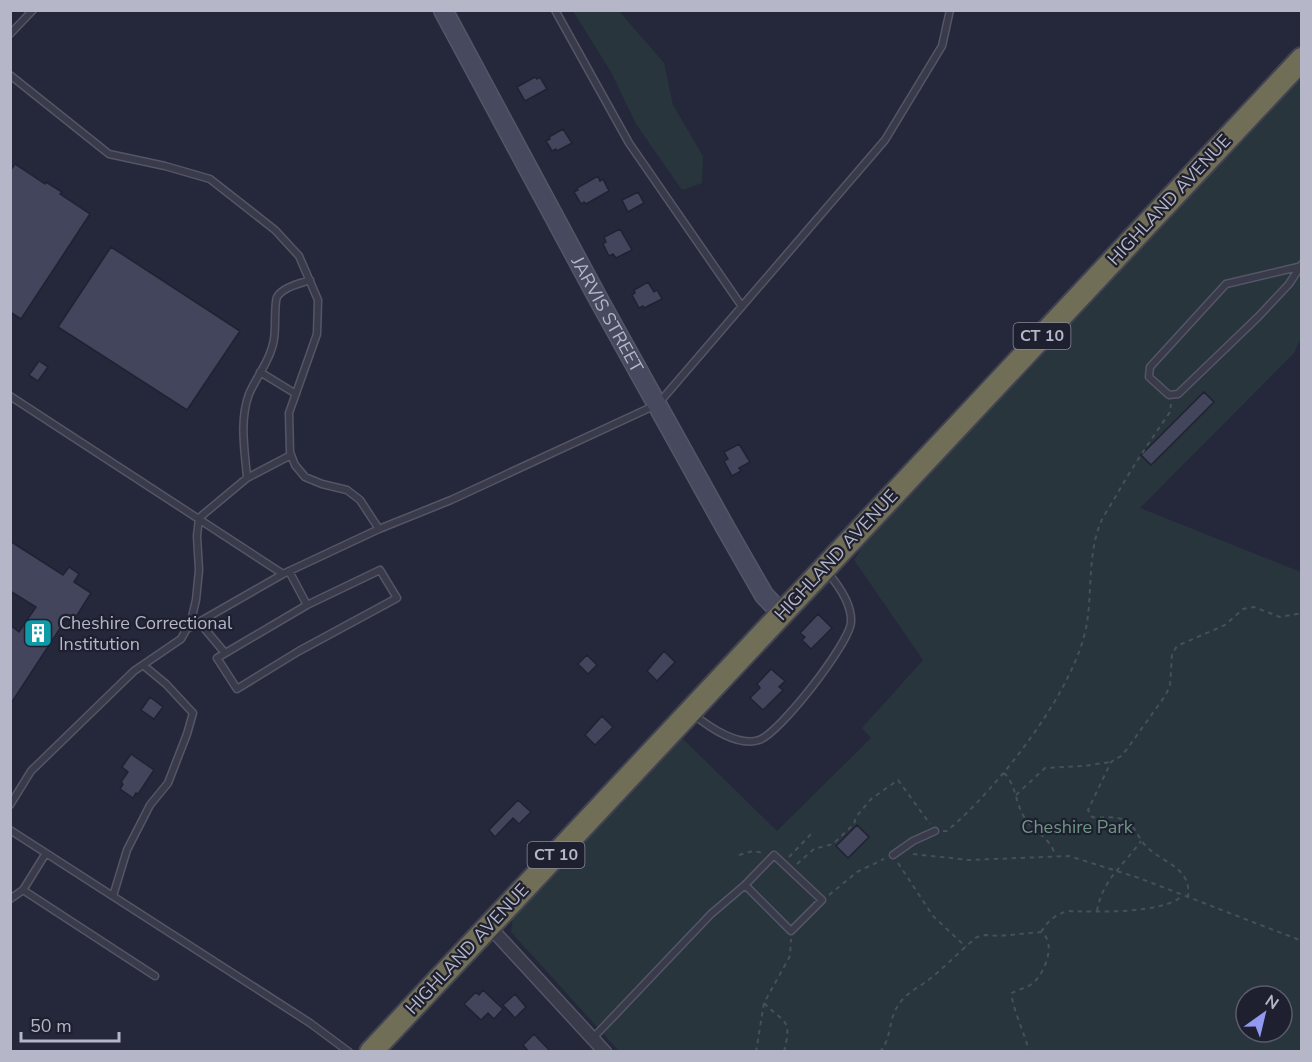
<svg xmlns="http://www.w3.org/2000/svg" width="1312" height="1062" font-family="'Nunito Sans',sans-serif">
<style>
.green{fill:#28353d;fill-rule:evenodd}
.building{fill:#42455b;stroke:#202232;stroke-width:1.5}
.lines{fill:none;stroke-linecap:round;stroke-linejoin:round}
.lane-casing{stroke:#545666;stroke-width:9}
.street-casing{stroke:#545666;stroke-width:15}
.secondary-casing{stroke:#545666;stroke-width:21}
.highway-casing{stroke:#414353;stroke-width:26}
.path{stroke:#455159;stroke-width:2;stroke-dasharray:4.5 4.5;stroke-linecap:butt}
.lane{stroke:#393b4b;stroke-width:6}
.street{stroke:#393b4b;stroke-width:12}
.secondary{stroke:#47495e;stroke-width:18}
.highway{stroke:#716e57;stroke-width:22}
.labels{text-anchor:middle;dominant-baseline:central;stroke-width:4.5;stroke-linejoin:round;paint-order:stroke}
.shield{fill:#1e2030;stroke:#88899a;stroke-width:1.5}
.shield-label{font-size:16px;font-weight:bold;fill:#b5b6c7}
.street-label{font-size:18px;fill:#b5b6c7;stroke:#1e2030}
.poi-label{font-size:18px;fill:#b5b6c7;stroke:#1e2030;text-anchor:start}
.park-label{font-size:18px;fill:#6d9683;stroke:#1e2030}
</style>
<rect width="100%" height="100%" fill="#25283b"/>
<path class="green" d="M573 11H619L664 63 673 105 703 156 702 183 682 190 636 124 611 72Z
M1301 78V338L1294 353 1140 508 1301 572V1051H619L511 932 513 917 682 738 777 831 871 738 862 728 923 660 854 560 866 541ZM1246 996H1282V1032H1246Z"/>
<path class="building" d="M535 77 537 79 540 77 547 89 525 101 517 87Z
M563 129 572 143 557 151 556 149 552 151 546 141 550 139 549 137Z
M15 164 45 184 46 182 62 192 60 194 90 214 21 319 10 312V171Z
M598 176 600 181 603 179 609 191 586 204 584 202 581 204 574 192 578 190 577 188Z
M638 192 644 203 628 212 622 200Z
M620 229 632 250 616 258 613 254 609 256 603 244 606 242 604 237Z
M111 247 240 331 187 410 58 327Z
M648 282 654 292 657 290 662 299 644 308 643 306 639 308 632 295 635 293 634 290Z
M39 361 48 367 38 381 29 375Z
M1204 392 1214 402 1151 465 1141 455Z
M739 444 750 462 739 468 741 471 732 476 724 461 728 459 724 452Z
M10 541 63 575 69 567 79 574 74 582 91 593 74 620 68 616 10 705V625L19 632 36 607 10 591Z
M818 614 832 628 811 649 802 640 805 637 800 633Z
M664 651 675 662 657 681 647 671Z
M587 655 597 665 588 674 578 664Z
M771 669 785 681 779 687 783 690 763 710 750 698 760 688 757 684Z
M150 697 163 707 154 719 141 710Z
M602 716 613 727 595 745 585 735Z
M131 754 154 770 138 794 136 793 133 798 120 789 123 784 121 782 128 772 122 767Z
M518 800 531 812 519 824 513 818 495 837 489 830Z
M857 825 869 837 848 858 836 846Z
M483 990 503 1009 494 1019 488 1013 481 1020 464 1004 476 992 479 995Z
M515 994 526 1007 515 1018 503 1005Z
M534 1034 551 1052H529L523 1045Z"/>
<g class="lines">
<g class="lane-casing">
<path id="lane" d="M555 10 629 143 741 305
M10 34 33 10
M10 75 109 154 165 166 210 179 275 230 299 256 318 300 317 334 289 413 290 452 295 465 305 477 322 484 347 490 360 500 379 529
M1298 267 1226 284 1150 367 1149 377 1169 395 1178 394 1258 317 1289 284 1302 264
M260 372 296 394
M10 396 283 574 379 529 451 500 658 404 885 140 942 46 950 10
M247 478C245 451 239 421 249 394 257 376 271 359 274 339 276 329 274 304 277 297 283 287 299 284 310 280
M289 571 307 605 380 570 397 598 299 651 237 689 217 658 307 605
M199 622 225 653
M187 629 283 574
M693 714C709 727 738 747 759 740 779 734 850 643 851 622 852 604 839 586 828 573
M10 805 31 771 134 671 181 639 191 621 196 600 199 570 197 536 199 518 247 478 291 455
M10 830 310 1023 349 1052
M893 855 913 841 935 831
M23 890 155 976
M113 896 127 850 150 805 168 783 187 734 193 713 166 684 143 665
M10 899 23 890 46 853
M593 1038 711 914 745 885 774 855 822 900 791 931 745 885"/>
</g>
<g class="street-casing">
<path id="street" d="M489 926 605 1052"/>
</g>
<g class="secondary-casing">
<g id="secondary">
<path id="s1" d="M443 10 600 302 725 527 764 595 781 613"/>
</g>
</g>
<g class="highway-casing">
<path id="highway" d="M371 1052 1302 59"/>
</g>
<path class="path" d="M1004 773C1016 785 1015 801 1023 815 1031 831 1050 836 1055 855
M1016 795 1045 768 1084 766 1110 762
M943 831H947C998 788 1076 690 1087 623 1092 590 1088 556 1100 524 1104 514 1111 505 1116 496 1132 467 1151 440 1170 412L1171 404
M913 854 969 860 1069 856 1139 878 1302 941
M739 855 753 851 764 853
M789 857 814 831
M898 863 933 916 966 947
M797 864 814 849 833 844 854 824 856 817 871 799 898 780 930 824
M829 895 857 872 884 859
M1188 898C1192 868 1165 864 1148 848 1138 840 1136 825 1124 820 1114 815 1103 819 1092 817L1088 810 1111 762 1121 756 1127 749 1165 696 1170 686 1172 654 1177 646 1225 625 1243 609 1254 607 1280 617 1302 613
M1097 911C1102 880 1124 865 1141 841
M1041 932C1048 921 1054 915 1068 911 1094 912 1163 914 1182 896
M764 1003C786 1025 792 1018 784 1052
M756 1052 764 1003 790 956 791 939
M880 1052C892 1038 888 1019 899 1004 907 992 920 987 931 978 947 965 961 950 977 937L985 935 999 936 1041 932C1057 942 1045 973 1033 983 1027 988 1019 989 1012 993 1010 1003 1026 1036 1029 1052"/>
<use href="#lane" class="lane"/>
<use href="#street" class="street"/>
<use href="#secondary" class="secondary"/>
<use href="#highway" class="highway"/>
</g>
<defs>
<g id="building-square" transform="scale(1.5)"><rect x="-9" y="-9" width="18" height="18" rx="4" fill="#0f9aa8" stroke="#1e2030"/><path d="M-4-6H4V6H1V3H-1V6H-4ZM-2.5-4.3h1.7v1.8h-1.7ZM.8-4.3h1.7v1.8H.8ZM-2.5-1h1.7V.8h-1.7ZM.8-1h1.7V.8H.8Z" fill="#fff"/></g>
</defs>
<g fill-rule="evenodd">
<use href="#building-square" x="38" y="633"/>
</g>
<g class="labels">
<g class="shield">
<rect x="1013.5" y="323" width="57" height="26" rx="4.5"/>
<rect x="527.5" y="842" width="57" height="26" rx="4.5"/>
</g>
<g class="shield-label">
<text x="1042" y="336">CT 10</text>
<text x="556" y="855">CT 10</text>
</g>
<g class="street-label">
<text transform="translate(1169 200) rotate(-47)">HIGHLAND AVENUE</text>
<text stroke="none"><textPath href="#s1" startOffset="346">JARVIS STREET</textPath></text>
<text transform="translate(836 555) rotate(-47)">HIGHLAND AVENUE</text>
<text transform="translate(467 949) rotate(-47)">HIGHLAND AVENUE</text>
</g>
<g class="poi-label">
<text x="59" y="623">Cheshire Correctional<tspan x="59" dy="21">Institution</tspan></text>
</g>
<g class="park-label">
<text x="1077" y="827">Cheshire Park</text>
</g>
</g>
<rect width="1312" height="1062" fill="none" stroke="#b5b6c7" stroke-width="24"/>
<g transform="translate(1264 1014) rotate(34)"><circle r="28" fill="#1e2030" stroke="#5a5c6c" stroke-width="1.5"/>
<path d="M0-4.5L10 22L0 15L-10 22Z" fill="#9199f0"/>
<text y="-9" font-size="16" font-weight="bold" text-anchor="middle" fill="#b5b6c7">N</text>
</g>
<path d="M21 1032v9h98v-9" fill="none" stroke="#b5b6c7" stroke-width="3"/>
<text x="30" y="1032" font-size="18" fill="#b5b6c7" stroke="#1e2030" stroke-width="4.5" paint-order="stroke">50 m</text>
</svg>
